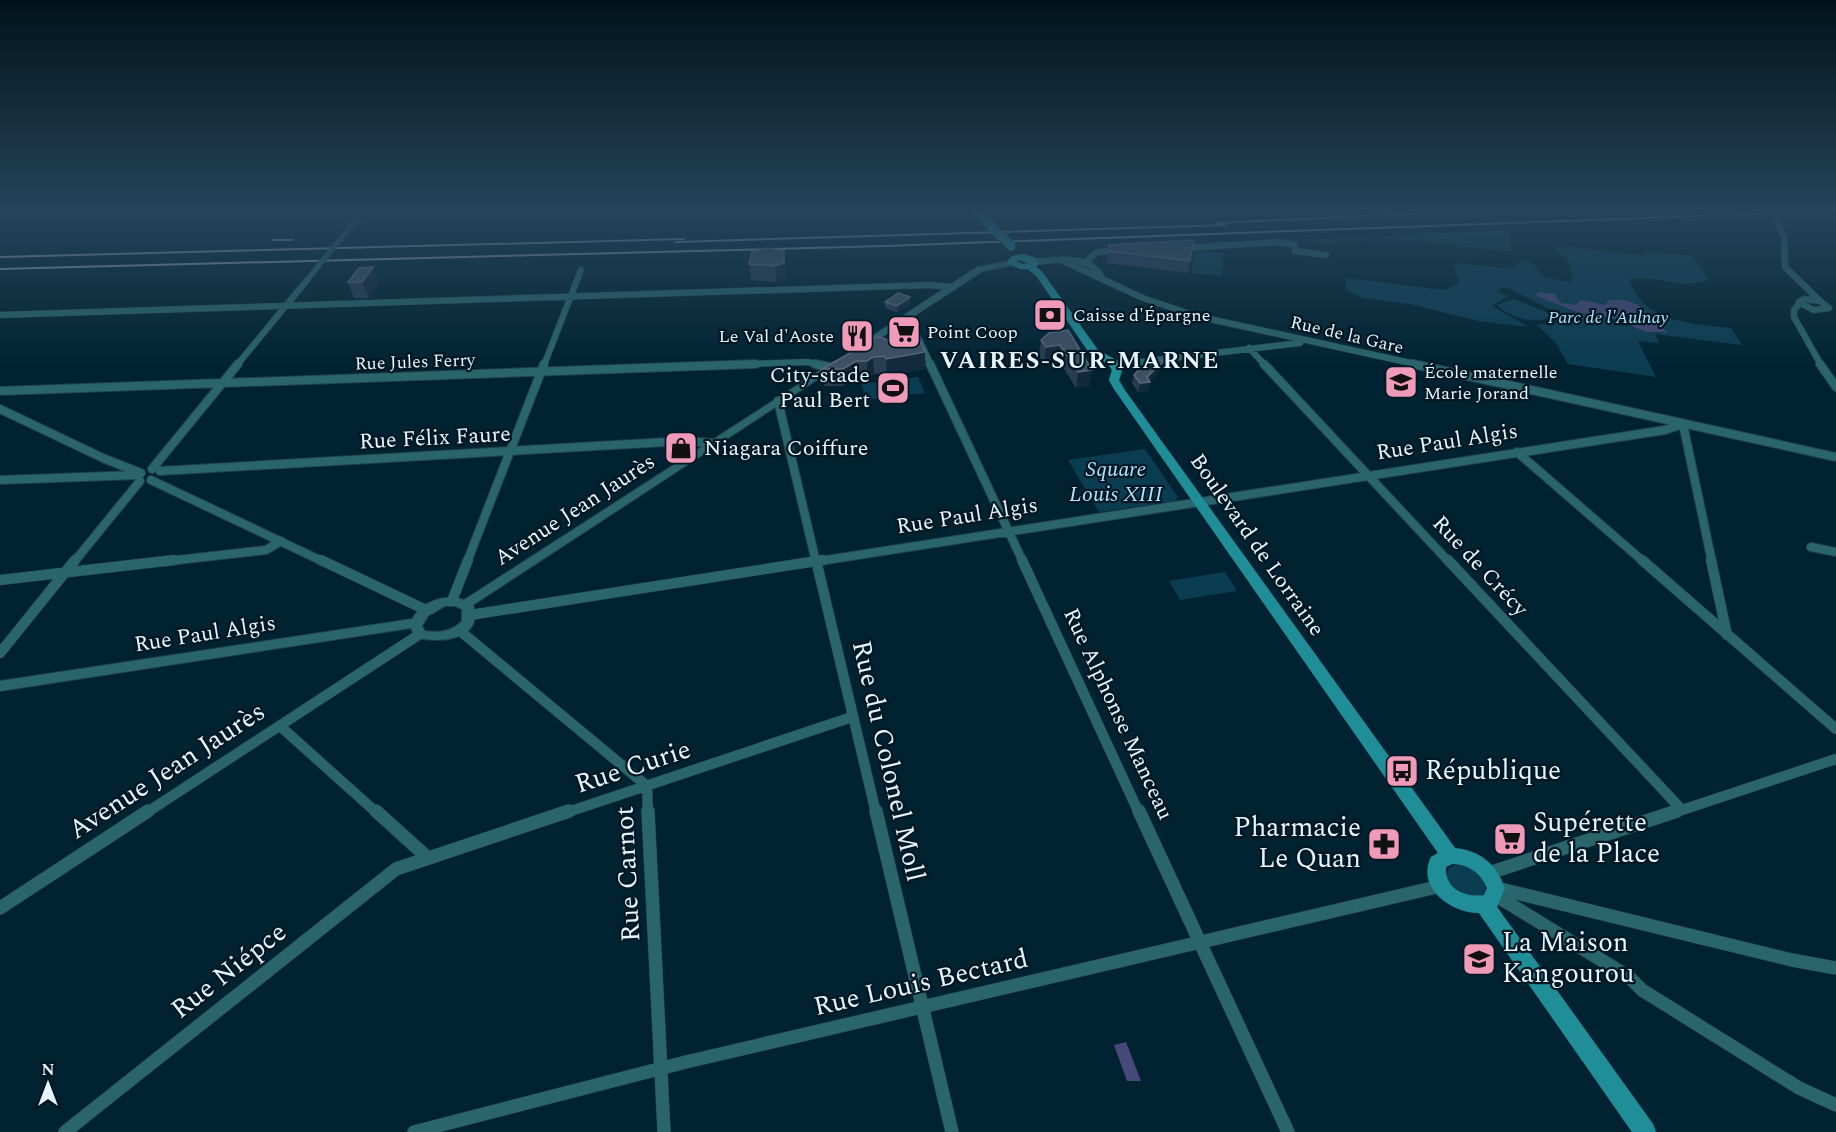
<svg xmlns="http://www.w3.org/2000/svg" width="1836" height="1132" font-family="Spectral,serif">
<style>
.green{fill:#0b3d52}
.water{fill:#474979}
.lines{fill:none;stroke-linecap:round;stroke-linejoin:round}
.minor-far3-casing{stroke:#20404e;stroke-width:7}
.minor-far2-casing{stroke:#20404e;stroke-width:10}
.minor-far1-casing{stroke:#20404e;stroke-width:11}
.minor-casing{stroke:#20404e;stroke-width:14}
.tertiary-casing{stroke:#20404e;stroke-width:2}
.secondary-casing{stroke:#20404e;stroke-width:1}
.minor-far3{stroke:#2a656c;stroke-width:6}
.minor-far2{stroke:#2a656c;stroke-width:8}
.minor-far1{stroke:#2a656c;stroke-width:10}
.minor{stroke:#2a656c;stroke-width:13}
.tertiary{fill:#2a656c;fill-rule:evenodd}
.secondary{fill:#208e98;fill-rule:evenodd}
.rail{stroke:#96abb6;stroke-width:2}
.pedestrian-bridge-casing{stroke:#20404e;stroke-width:6;stroke-linecap:butt}
.minor-bridge-casing{stroke:#20404e;stroke-width:7;stroke-linecap:butt}
.secondary-bridge-casing{stroke:#20404e;stroke-width:10;stroke-linecap:butt}
.pedestrian-bridge{stroke:#2a656c;stroke-width:5}
.minor-bridge{stroke:#2a656c;stroke-width:6}
.secondary-bridge{stroke:#208e98;stroke-width:9}
.wall{fill:#2a3c52}
.shaded-wall{fill:#11293d}
.building{fill:#3e5064;stroke:#596a7c;stroke-width:1.5}
.labels{text-anchor:middle;dominant-baseline:central;stroke-width:4.5;stroke-linejoin:round;paint-order:stroke}
.far-poi-label{font-size:18px;fill:#e6f5fd;stroke:#001823;text-anchor:start}
.far-park-label{font-size:18px;font-style:italic;fill:#aee3fd;stroke:#001823}
.far-street-label{font-size:18px;fill:#e6f5fd;stroke:#001823}
.poi-label{font-size:22px;fill:#e6f5fd;stroke:#001823;text-anchor:end}
.street-label{font-size:22px;fill:#e6f5fd;stroke:#001823}
.park-label{font-size:22px;font-style:italic;fill:#aee3fd;stroke:#001823}
.far-district-label{font-size:24px;font-weight:bold;letter-spacing:1.5px;fill:#e6f5fd;stroke:#001823}
.near-street-label{font-size:27px;fill:#e6f5fd;stroke:#001823}
.near-poi-label{font-size:27px;fill:#e6f5fd;stroke:#001823;text-anchor:start}
</style>
<rect width="100%" height="100%" fill="#002231"/>
<path class="green" d="M957 215 978 220 911 221 915 217Z
M1507 230 1513 252 1374 237 1359 242H1334L1333 245 1295 240Z
M1558 246 1646 255V251L1693 256 1709 280C1678 291 1659 274 1629 279 1643 323 1693 324 1731 328L1742 345 1655 334 1659 343 1638 341 1656 377 1568 364 1555 342 1537 325 1572 321 1509 288H1500L1498 292 1508 296 1492 306 1528 327 1478 321 1410 304 1363 298 1346 290V278L1444 290 1459 283 1454 266 1459 263 1510 269 1523 260 1530 261 1545 277 1571 283 1573 279 1568 259 1555 250Z
M1195 250 1224 253 1222 276 1191 273Z
M1514 299 1554 315C1537 326 1511 318 1497 305Z
M918 377 925 393 867 400 861 384Z
M1145 449 1178 497 1175 501 1099 512 1068 460Z
M1225 572 1237 591 1180 600 1169 581Z
M1455 864 1475 869 1486 885 1485 893C1470 903 1450 890 1446 875L1449 868Z"/>
<path class="water" d="M1539 292 1555 294 1560 303 1576 305 1581 300 1605 305 1609 300H1626L1638 305 1667 332H1646L1614 318 1577 312 1539 297 1535 295Z
M1126 1042 1141 1081H1127L1114 1045Z"/>
<g class="lines">
<g class="minor-far3-casing">
<path id="minor-far3" d="M1775 214 1784 238 1785 267 1820 301
M355 221 363 211
M1182 248 1279 242 1295 245V251L1326 255
M1063 261 1143 298 1196 316 1420 365
M1087 261 1097 252 1120 251
M1034 262C1060 260 1088 253 1103 279
M1804 299 1820 301 1829 308 1813 310 1799 302Z
M1800 303 1794 310V317L1821 365
M0 315 929 285 953 287
M908 316 931 365
M1249 348 1265 365
M237 365 308 279
M544 365 581 270
M714 365 807 362 822 365
M1115 365 1300 343"/>
</g>
<g class="minor-far2-casing">
<path id="minor-far2" d="M815 364 830 367
M930 364 1023 562
M1264 364 1449 562
M1413 364 1836 457
M1820 364 1836 387
M1115 365 1125 364
M0 391 756 364
M778 401 816 562
M0 409 105 459 141 473
M1517 452 1644 562
M152 469 238 364
M160 471 685 441 713 443
M0 480 138 475
M151 480 324 562
M1811 547 1836 552
M74 562 140 481
M160 562 266 550 281 541
M467 562 544 364
M813 562 1665 430 1683 424 1712 562"/>
</g>
<g class="minor-far1-casing">
<path id="minor-far1" d="M321 560 426 610
M816 560 876 813
M1022 560 1139 813
M1448 560 1682 810
M1642 560 1836 729
M1711 560 1727 635
M0 580 174 560
M452 601 468 560
M470 615 823 560
M459 630 647 786 648 813
M0 653 75 560
M280 726 377 813
M146 813 420 634
M565 813 852 717
M1673 813 1836 759"/>
</g>
<g class="minor-casing">
<path id="minor" d="M376 811 428 858
M648 811 664 1132
M876 811 952 1132
M1139 811 1288 1132
M1489 873 1677 811
M1496 888 1792 960 1836 968
M1495 895 1629 977 1642 990 1799 1088 1836 1105
M0 908 148 811
M65 1132 396 869 569 811
M414 1132 686 1062 1441 886"/>
</g>
<g class="tertiary-casing">
<path id="tertiary" d="M1011 261H1014V265L983 271 862 350H856L854 348 977 267Z
M835 361 840 364 838 366 473 605C485 640 438 644 415 637L411 628 0 691V681L412 619C422 602 445 593 464 600ZM445 606H455L462 609V621C452 632 439 633 425 631L422 626 428 616Z"/>
</g>
<g class="secondary-casing">
<path id="secondary" d="M970 211H978L991 222 984 224Z
M1024 254 1036 258 1039 264 1036 266 1043 273 1098 350 1116 360 1122 370 1119 380 1124 389 1455 848C1481 851 1496 864 1505 888L1497 907 1653 1124 1656 1132H1632L1479 913C1451 913 1416 888 1431 857L1438 853 1114 389 1109 380 1112 370 1108 364 1090 354 1037 277 1028 269H1020L1006 263 1012 256ZM1018 260 1029 263 1023 264 1017 262ZM1452 864C1468 864 1481 873 1487 888L1484 895C1466 898 1444 889 1446 867Z"/>
</g>
<use href="#minor-far3" class="minor-far3"/>
<use href="#minor-far2" class="minor-far2"/>
<use href="#minor-far1" class="minor-far1"/>
<use href="#minor" class="minor"/>
<use href="#tertiary" class="tertiary"/>
<use href="#secondary" class="secondary"/>
<path class="rail" d="M1462 213 1502 211
M1218 223 1469 211
M273 240H292
M676 242 1225 225
M0 257 684 239
M0 269 885 246 1836 211"/>
<g class="pedestrian-bridge-casing">
<path id="pedestrian-bridge" d="M308 279 355 221"/>
</g>
<g class="minor-bridge-casing">
<path id="minor-bridge" d="M1773 211 1775 214"/>
</g>
<g class="secondary-bridge-casing">
<path id="secondary-bridge" d="M987 222 1011 246"/>
</g>
<use href="#pedestrian-bridge" class="pedestrian-bridge"/>
<use href="#minor-bridge" class="minor-bridge"/>
<use href="#secondary-bridge" class="secondary-bridge"/>
</g>
<path class="wall" d="M559 211H621L616 218 561 219Z
M1044 211H1140V212L1046 215Z
M1194 240 1188 273 1106 263 1109 245Z
M784 251 786 279 776 282 751 280 749 264Z
M373 267 379 283 369 298H354L348 282Z
M885 302 910 304 897 312 885 308Z
M1068 330 1090 386 1076 388 1059 361 1044 363 1039 356 1041 340Z
M860 341 893 342 925 352V369L887 376 886 373 874 374 867 379 856 378 844 386H824L822 369 860 347Z
M1165 360 1163 368 1150 381 1149 391 1138 392 1132 383 1134 375Z"/>
<path class="shaded-wall" d="M614 211H621L616 218Z
M784 251 786 279 776 282 775 266Z
M373 267 379 283 369 298 362 282Z
M910 297V304L897 312V306Z
M1060 345 1059 361 1044 363 1046 347Z
M925 352V369L887 376 886 359Z
M873 357 874 374 867 379V361Z
M1165 360 1163 368 1150 382 1149 391 1138 392 1140 383 1147 377Z
M856 361V378L844 386 843 369Z
M1092 370 1090 386 1076 388 1078 372Z"/>
<path class="building" d="M1194 240 1190 261 1108 251 1109 245Z
M767 248 784 251V263L775 266 749 264 752 252Z
M373 267 362 282H348L359 268Z
M898 293 910 297 897 306 885 302Z
M1068 330 1092 370 1078 372 1060 345 1046 347 1041 340 1049 333Z
M880 337 893 342 919 339 925 352 886 359 885 356 873 357 867 361H856L843 369H822L864 345 860 341Z
M1165 360 1147 377 1150 382 1140 383 1134 375 1146 362Z"/>
<linearGradient id="sky" x2="0" y2="1"><stop stop-color="#00131b"/><stop offset="0.57" stop-color="#26445a"/><stop offset="1" stop-color="#26445a" stop-opacity="0"/></linearGradient>
<rect width="1836" height="369" fill="url(#sky)"/>
<defs>
<g id="bank-square" transform="scale(1.725)"><rect x="-9" y="-9" width="18" height="18" rx="4" fill="#ef9ab8" stroke="#001823"/><path d="M-6-4H6V4H-6ZM0-2.3a2.3 2.3 0 1 0 0 4.6a2.3 2.3 0 1 0 0-4.6Z" fill="#111"/></g>
<g id="supermarket-square" transform="scale(1.725)"><rect x="-9" y="-9" width="18" height="18" rx="4" fill="#ef9ab8" stroke="#001823"/><path d="M-6-5.5h2.5l.6 2H6L4.5 2H-2.5L-4.4-4H-6ZM-1.5 3.2a1.3 1.3 0 1 0 .1 0ZM3 3.2a1.3 1.3 0 1 0 .1 0Z" fill="#111"/></g>
<g id="restaurant-square" transform="scale(1.725)"><rect x="-9" y="-9" width="18" height="18" rx="4" fill="#ef9ab8" stroke="#001823"/><path d="M-5-6h1v4h1v-4h1v4h1v-4h1v5L-1.5 .5V6h-2V.5L-5-1ZM5-6V6H3V1.5H1.5Q1.5-4 5-6Z" fill="#111"/></g>
<g id="school-square" transform="scale(1.725)"><rect x="-9" y="-9" width="18" height="18" rx="4" fill="#ef9ab8" stroke="#001823"/><path d="M0-5L7-2L0 1L-7-2ZM-4 1L0 2.5L4 1V4Q0 6-4 4Z" fill="#111"/></g>
<g id="stadium-square" transform="scale(1.725)"><rect x="-9" y="-9" width="18" height="18" rx="4" fill="#ef9ab8" stroke="#001823"/><path d="M0-5a6.5 5 0 1 0 0 10a6.5 5 0 1 0 0-10ZM-3.5-1.8h7v3.6h-7Z" fill="#111"/></g>
<g id="shop-square" transform="scale(1.725)"><rect x="-9" y="-9" width="18" height="18" rx="4" fill="#ef9ab8" stroke="#001823"/><path d="M-5-2.5h2.3a2.7 3.5 0 0 1 5.4 0H5L5.5 6h-11ZM-1.5-2.5h3a1.5 2.3 0 0 0-3 0Z" fill="#111"/></g>
<g id="bus-square" transform="scale(1.725)"><rect x="-9" y="-9" width="18" height="18" rx="4" fill="#ef9ab8" stroke="#001823"/><path d="M-5-6H5V4H4V6H2V4H-2V6H-4V4H-5ZM-3.5-4V0h7V-4ZM-3.5 1.2v1.5H-2V1.2ZM2 1.2v1.5H3.5V1.2Z" fill="#111"/></g>
<g id="pharmacy-square" transform="scale(1.725)"><rect x="-9" y="-9" width="18" height="18" rx="4" fill="#ef9ab8" stroke="#001823"/><path d="M-2-6h4v4h4v4h-4v4h-4v-4h-4v-4h4Z" fill="#111"/></g>
</defs>
<g fill-rule="evenodd">
<use href="#bank-square" x="1050" y="315"/>
<use href="#supermarket-square" x="904" y="332"/>
<use href="#restaurant-square" x="857" y="336"/>
<use href="#school-square" x="1401" y="382"/>
<use href="#stadium-square" x="893" y="388"/>
<use href="#shop-square" x="681" y="448"/>
<use href="#bus-square" x="1402" y="771"/>
<use href="#supermarket-square" x="1510" y="839"/>
<use href="#pharmacy-square" x="1384" y="844"/>
<use href="#school-square" x="1479" y="959"/>
</g>
<g class="labels">
<g class="far-poi-label">
<text x="1073" y="315">Caisse d'Épargne</text>
<text x="927" y="332">Point Coop</text>
<text x="834" y="336" text-anchor="end">Le Val d'Aoste</text>
<text x="1424" y="372">École maternelle<tspan x="1424" dy="21">Marie Jorand</tspan></text>
</g>
<g class="far-park-label">
<text x="1608" y="317">Parc de l'Aulnay</text>
</g>
<g class="far-street-label">
<text transform="translate(1347 335) rotate(13)">Rue de la Gare</text>
<text transform="translate(415 362) rotate(-2)">Rue Jules Ferry</text>
</g>
<g class="poi-label">
<text x="870" y="375">City-stade<tspan x="870" dy="25">Paul Bert</tspan></text>
<text x="704" y="448" text-anchor="start">Niagara Coiffure</text>
</g>
<g class="street-label">
<text transform="translate(435 438) rotate(-3)">Rue Félix Faure</text>
<text transform="translate(1447 442) rotate(-9)">Rue Paul Algis</text>
<text transform="translate(575 510) rotate(-33)">Avenue Jean Jaurès</text>
<text transform="translate(967 516) rotate(-9)">Rue Paul Algis</text>
<text transform="translate(1257 545) rotate(55)">Boulevard de Lorraine</text>
<text transform="translate(1480 566) rotate(47)">Rue de Crécy</text>
<text transform="translate(205 634) rotate(-9)">Rue Paul Algis</text>
<text transform="translate(1118 714) rotate(65)">Rue Alphonse Manceau</text>
</g>
<g class="park-label">
<text x="1116" y="469">Square<tspan x="1116" dy="25">Louis XIII</tspan></text>
</g>
<g class="far-district-label">
<text x="1080" y="361">VAIRES-SUR-MARNE</text>
</g>
<g class="near-street-label">
<text transform="translate(888 761) rotate(77)">Rue du Colonel Moll</text>
<text transform="translate(633 767) rotate(-18)">Rue Curie</text>
<text transform="translate(167 771) rotate(-33)">Avenue Jean Jaurès</text>
<text transform="translate(628 874) rotate(-93)">Rue Carnot</text>
<text transform="translate(229 971) rotate(-38)">Rue Niépce</text>
<text transform="translate(921 983) rotate(-13)">Rue Louis Bectard</text>
</g>
<g class="near-poi-label">
<text x="1425" y="771">République</text>
<text x="1533" y="823">Supérette<tspan x="1533" dy="31">de la Place</tspan></text>
<text x="1361" y="828" text-anchor="end">Pharmacie<tspan x="1361" dy="31">Le Quan</tspan></text>
<text x="1502" y="943">La Maison<tspan x="1502" dy="31">Kangourou</tspan></text>
</g>
</g>
<g transform="translate(48 1084)" stroke="#001823" stroke-width="4.5" paint-order="stroke">
<path d="M0-4.5L10 22L0 15L-10 22Z" fill="#e6f5fd"/>
<text y="-9" font-size="16" font-weight="bold" text-anchor="middle" fill="#e6f5fd">N</text>
</g>
</svg>
